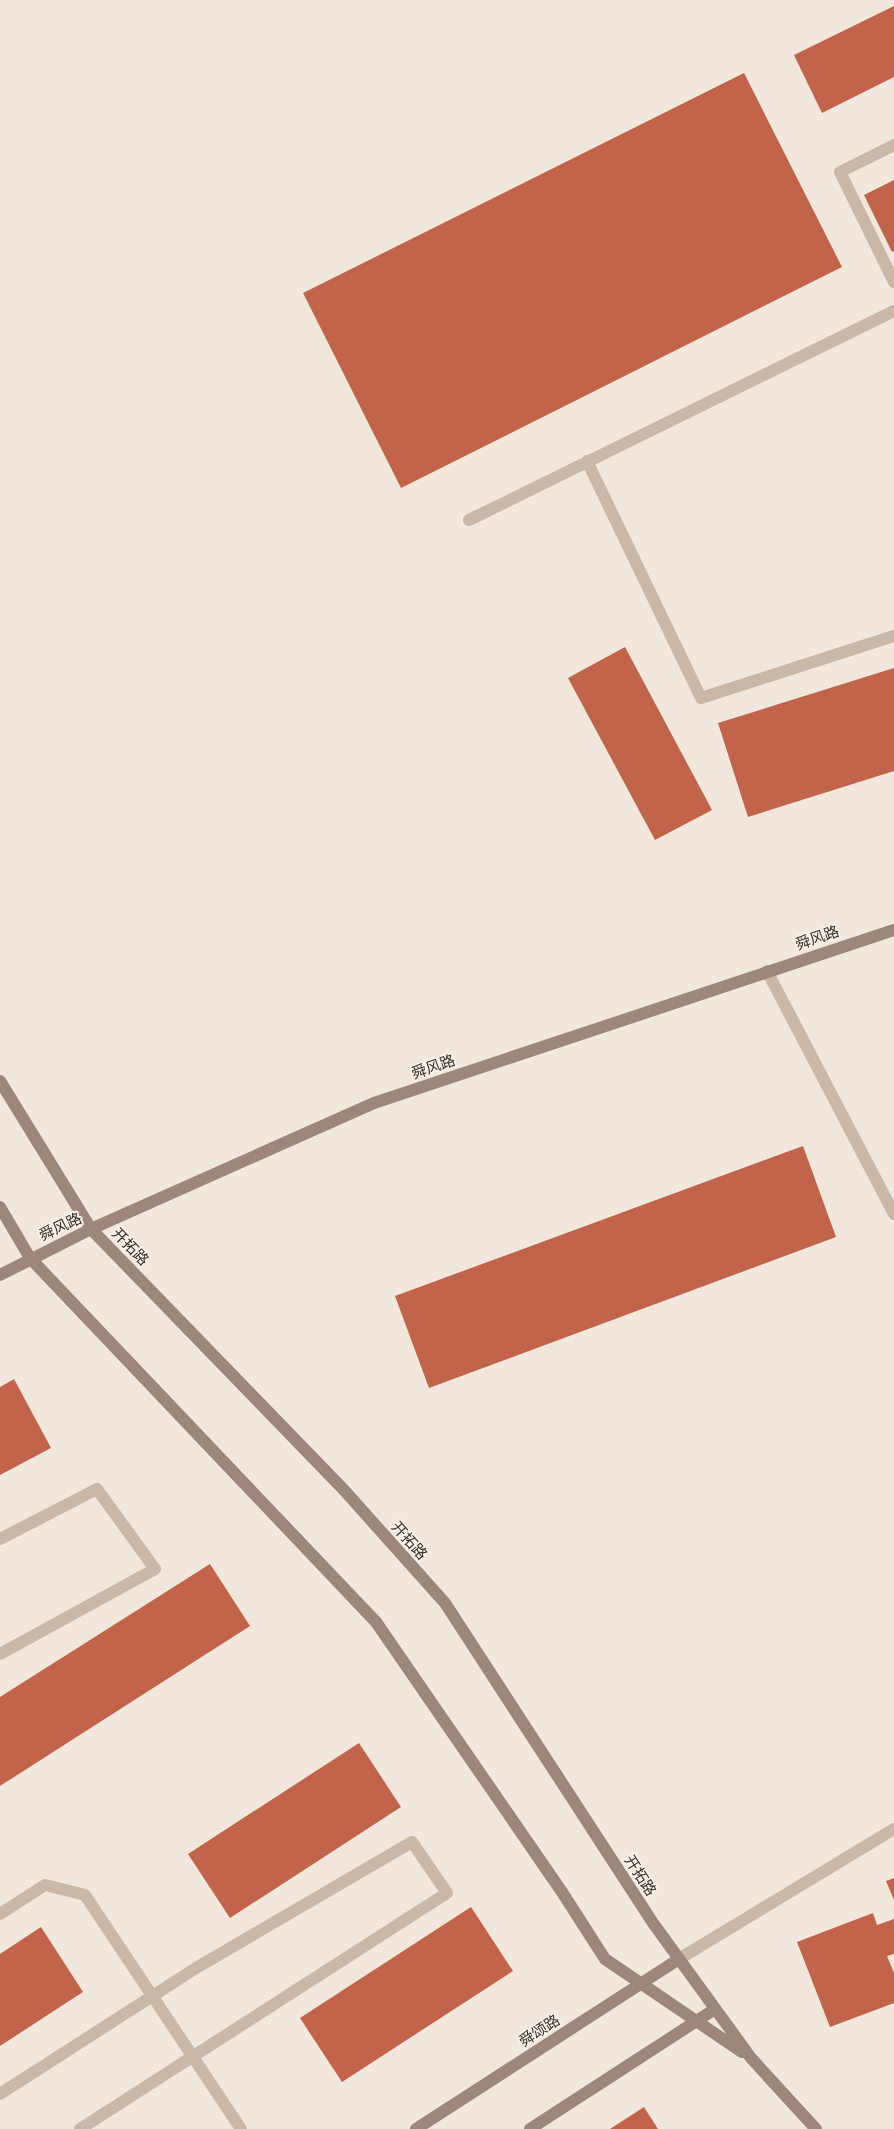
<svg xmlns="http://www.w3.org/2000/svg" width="894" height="2129" font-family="Lato,'Noto Sans SC',sans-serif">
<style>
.building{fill:#c26449}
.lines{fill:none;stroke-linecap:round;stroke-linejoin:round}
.lane{stroke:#c9b7a8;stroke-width:12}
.street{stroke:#c9b7a8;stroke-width:12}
.secondary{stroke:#9d867a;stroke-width:12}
.labels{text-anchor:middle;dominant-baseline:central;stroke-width:4;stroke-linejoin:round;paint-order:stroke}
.street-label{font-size:15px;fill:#362c28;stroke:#f9f1e8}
</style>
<rect width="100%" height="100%" fill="#f1e7dc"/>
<path class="building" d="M894 6V77L822 113 794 55Z
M744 73 842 267 401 488 303 293Z
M894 180V251L892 252 864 195Z
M625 647 712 810 655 840 568 678Z
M894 668V771L748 817 718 723Z
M803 1146 836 1237 429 1388 395 1296Z
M14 1379 51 1448 0 1475V1387Z
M210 1564 250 1626 0 1786V1697Z
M359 1743 401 1807 230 1918 188 1854Z
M894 1878V1900L886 1881Z
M471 1907 513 1971 342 2082 300 2018Z
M873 1913 877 1925 894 1919V1954L887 1956 894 1973V2003L830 2027 797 1942Z
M41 1927 83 1992 0 2046V1954Z
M644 2107 658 2129H610Z"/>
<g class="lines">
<path class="lane" d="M894 145 840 172 894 282
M587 461 701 698 894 636
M469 520 894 311
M0 1539 97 1489 155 1569 0 1654
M0 1914 45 1885 85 1895 241 2129
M0 2094 196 1968 412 1842 447 1893 80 2129"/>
<path class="street" d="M767 971 894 1214
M679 1959 894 1829"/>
<path class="secondary" d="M0 1081 91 1229 344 1490 445 1603 653 1923 751 2058 816 2129
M0 1207 30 1258 376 1622 562 1892 605 1959 742 2052
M0 1275 91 1229 374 1103 894 930
M416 2129 679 1959
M530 2129 715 2009"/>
</g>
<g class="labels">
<g class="street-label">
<text transform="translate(817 937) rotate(-19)">舜风路</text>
<text transform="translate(433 1066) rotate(-19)">舜风路</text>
<text transform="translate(60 1226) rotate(-25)">舜风路</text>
<text transform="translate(131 1246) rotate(46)">开拓路</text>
<text transform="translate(410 1540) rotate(48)">开拓路</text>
<text transform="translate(641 1875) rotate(57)">开拓路</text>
<text transform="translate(539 2030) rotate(-33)">舜颂路</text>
</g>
</g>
</svg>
